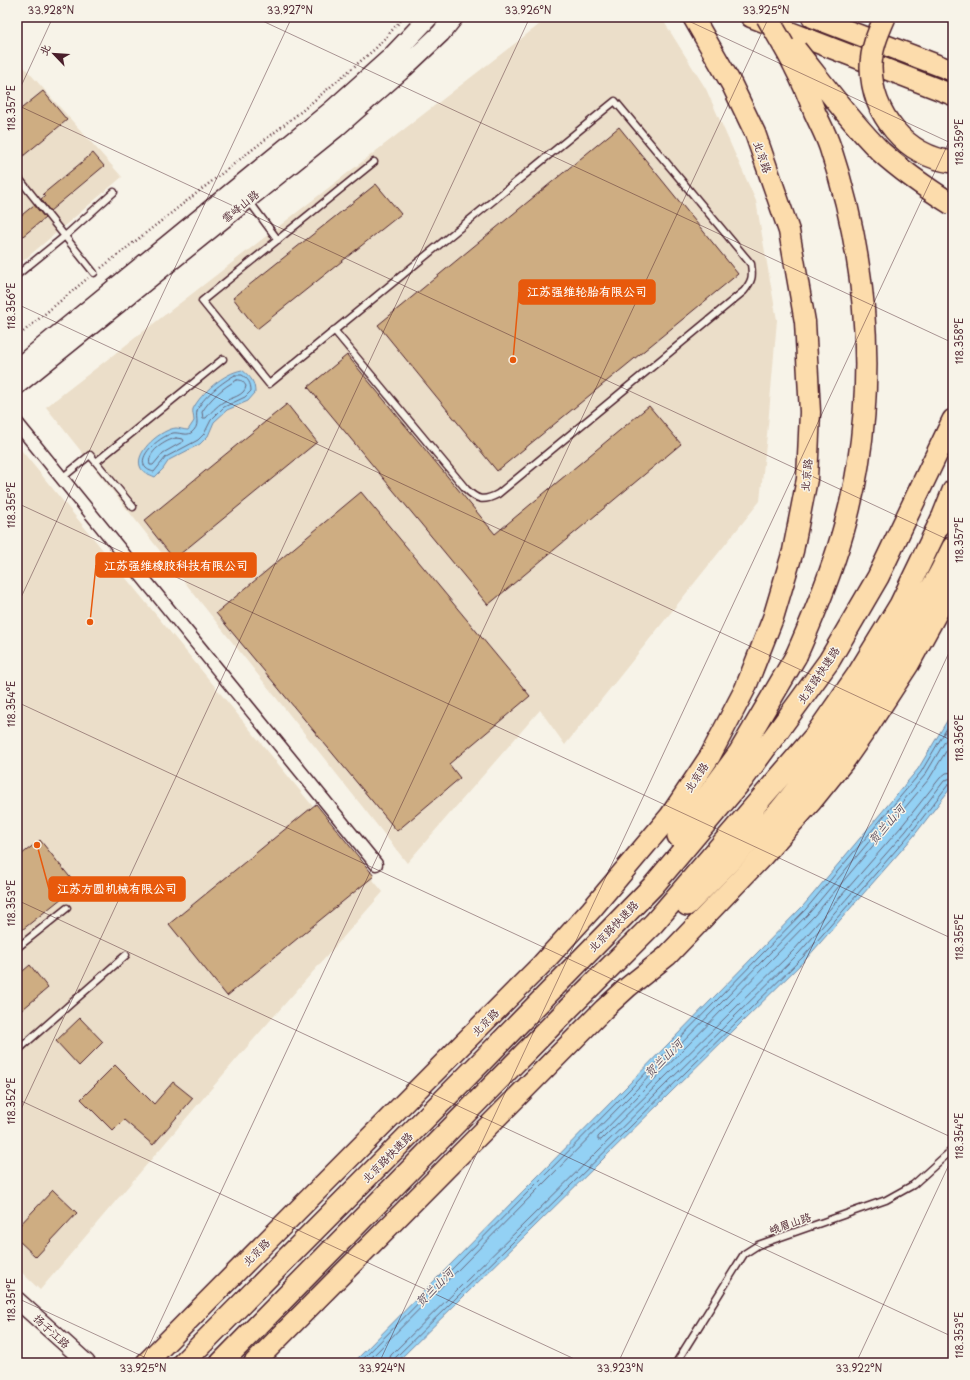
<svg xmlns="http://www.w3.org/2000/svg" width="970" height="1380" font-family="'Playpen Sans','LXGW WenKai TC',sans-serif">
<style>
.built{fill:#ebdec9}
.water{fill:#93d1f4;stroke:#768aa4}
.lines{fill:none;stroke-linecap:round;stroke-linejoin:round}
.shore{stroke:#67667b;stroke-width:1}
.building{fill:#cead82;stroke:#4a1f2b}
.service-casing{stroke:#4a1f2b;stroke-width:9}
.minor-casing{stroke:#4a1f2b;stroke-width:15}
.tertiary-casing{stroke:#4a1f2b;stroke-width:19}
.secondary-casing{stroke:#4a1f2b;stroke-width:21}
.primary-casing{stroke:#4a1f2b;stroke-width:23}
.trunk-casing{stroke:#4a1f2b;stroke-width:24}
.path{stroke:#4a1f2b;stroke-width:2.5;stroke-dasharray:1 3;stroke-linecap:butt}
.service{stroke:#f7f3e8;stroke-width:6}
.minor{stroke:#f7f3e8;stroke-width:12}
.tertiary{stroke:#f7f3e8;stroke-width:16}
.secondary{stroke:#f7f3e8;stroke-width:18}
.primary{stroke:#fcdcac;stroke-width:20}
.trunk{stroke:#fcdcac;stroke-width:21}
.trunk-bridge-casing{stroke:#4a1f2b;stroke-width:24;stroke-linecap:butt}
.trunk-bridge{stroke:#fcdcac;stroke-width:21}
.ticks{fill:none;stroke:#4a1f2b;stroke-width:1;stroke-opacity:0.45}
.labels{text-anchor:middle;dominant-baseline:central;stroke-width:3;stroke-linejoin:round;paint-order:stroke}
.street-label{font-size:11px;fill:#4a1f2b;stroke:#f7f3e8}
.water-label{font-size:12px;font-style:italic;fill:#5c4c5d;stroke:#f7f3e8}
.leader{fill:none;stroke:#e8590c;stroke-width:1.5}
.callout-dot{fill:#e8590c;stroke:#f7f3e8;stroke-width:1.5}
.callout{fill:#e8590c;stroke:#e8590c;stroke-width:1.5}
.callout-label{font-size:12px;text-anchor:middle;font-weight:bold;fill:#fff}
.neatline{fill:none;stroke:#4a1f2b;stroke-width:1.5}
.ticks-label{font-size:10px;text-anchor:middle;fill:#4a1f2b}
</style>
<rect width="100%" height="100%" fill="#f7f3e8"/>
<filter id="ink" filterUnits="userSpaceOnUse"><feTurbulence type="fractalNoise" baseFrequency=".025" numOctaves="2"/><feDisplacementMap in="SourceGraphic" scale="8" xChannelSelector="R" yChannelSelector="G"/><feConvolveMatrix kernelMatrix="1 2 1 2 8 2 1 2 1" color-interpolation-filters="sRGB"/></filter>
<g filter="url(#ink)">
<path class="built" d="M549 17H661L706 89 756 201 777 320 768 425 760 501 565 745 540 710 407 863 46 407Z
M17 59 122 177 17 266Z
M17 445 383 892 240 1055 40 1290 17 1268Z"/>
<path class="water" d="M242 370C251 377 255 382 255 393L248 401 227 410 214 422 208 436 200 444 169 460 163 469 155 477C149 474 142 473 140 466 135 451 162 429 176 428 179 428 184 430 188 430L194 421C194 417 192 412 193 409 201 393 224 373 242 370Z
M953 711V785L913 837 806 959 396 1363H353L625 1088 803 906 918 769Z"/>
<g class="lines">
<path class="shore" d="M235 375H242C248 379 251 383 251 391L245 397 224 407 211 420 204 434 198 440 166 457 154 472C151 471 146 470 144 465 139 453 162 436 173 433 178 432 186 436 191 433 201 425 195 419 197 411 201 398 224 381 235 375Z
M237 380C242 379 244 383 246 386 245 396 230 398 223 402 217 406 210 413 206 418H203L202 412C210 399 223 387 237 380Z
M176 438 183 439 184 441 163 453 153 465H150C146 452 166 440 176 438Z
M953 740 929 779 814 916 598 1137V1140H601L795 949 901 827 940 778 946 773 953 772
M359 1363 628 1091 806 909 921 772 953 718
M366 1363 631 1095 810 912 925 775 953 728
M388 1363 391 1355 799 953 906 831 944 781 948 779 953 778
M393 1363 395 1358 803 957 910 834 948 785 953 783"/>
</g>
<path class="building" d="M43 91 67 120 17 161V112Z
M619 127 738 274 497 471 378 325Z
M93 153 104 166 50 211 41 199 45 196 43 194Z
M376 184 401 214 257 329 233 298Z
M34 205 45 218 17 241V219Z
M347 355 495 534 649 406 681 444 488 605 308 387Z
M287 404 317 442 174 559 144 521Z
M361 492 530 696 449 764 460 778 397 831 216 613Z
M316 804 374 876 227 996 169 924Z
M40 840 77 886 17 934V858Z
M30 965 48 988 17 1014V976Z
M80 1018 103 1042 79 1066 56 1041Z
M115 1065 154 1104 173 1082 193 1098 153 1145 124 1120 113 1131 81 1099Z
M53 1190 77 1213 36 1257 17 1239V1228Z"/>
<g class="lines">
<g class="service-casing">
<path id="service" d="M17 176 94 273
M249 201 278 240
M17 275 65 236 114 192
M334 330 466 489C477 500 483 502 498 494L744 291C752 281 753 277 751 264L615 101 269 384 202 301 374 162
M96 462 223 359
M62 478 90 455 133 507
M17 948 67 908
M17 1051 126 955
M676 1363 744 1254 758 1245 886 1200 913 1185 953 1149"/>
</g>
<g class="minor-casing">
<path id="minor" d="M17 423 376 864"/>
</g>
<g class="tertiary-casing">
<path id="tertiary" d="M17 1300 87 1363"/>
</g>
<g class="secondary-casing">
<path id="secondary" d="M17 368 333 109 390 58 429 17
M17 385 336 128 404 68 441 33 454 17"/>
</g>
<g class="primary-casing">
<path id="primary" d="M751 17 953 95
M812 17 953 71
M146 1363 542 964 591 910 670 816 710 756 745 689 773 618 793 551 807 479 810 412 805 322 789 231 755 133 732 85 693 17
M254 1363 604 1009 628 987 667 956 762 857 812 801 845 760 868 727 909 664 953 584"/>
</g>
<g class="trunk-casing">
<path id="trunk" d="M678 836 739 753 796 656
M687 905 779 811 839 737 895 653 940 573 953 547
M183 1363 483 1060 653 886 743 779 829 661 878 577 953 420
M221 1363 562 1015 654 923 814 737 858 674 900 605 943 516 953 491"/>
</g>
<path class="path" d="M101 268 303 110 376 48 404 17
M17 337 88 278
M540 1359 548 1363"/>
<use href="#service" class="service"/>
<use href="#minor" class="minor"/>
<use href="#tertiary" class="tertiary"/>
<use href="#secondary" class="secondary"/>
<use href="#primary" class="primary"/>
<use href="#trunk" class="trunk"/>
<g class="trunk-bridge-casing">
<path id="trunk-bridge" d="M767 17C776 33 787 50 795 67 803 82 809 97 815 113 820 124 826 135 830 147 864 249 875 358 858 465 848 531 823 595 796 656
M885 17C878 33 871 49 871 67 872 114 905 156 953 162
M796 50C824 85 850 121 881 152 903 172 928 189 953 205"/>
</g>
<use href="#trunk-bridge" class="trunk-bridge"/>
</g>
</g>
<path class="ticks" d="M254 17 953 343M680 17 953 144M17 95 53 17M17 105 953 542M17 304 953 741M17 503 953 939M17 606 292 17M17 702 953 1138M17 900 953 1337M17 1099 583 1363M17 1118 530 17M17 1298 157 1363M141 1363 769 17M379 1363 953 133M618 1363 953 644M856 1363 953 1156"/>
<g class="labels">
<g class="street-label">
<text transform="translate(763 157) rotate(71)">北京路</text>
<text transform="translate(240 206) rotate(-39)">雪峰山路</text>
<text transform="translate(806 475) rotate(-84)">北京路</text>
<text transform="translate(818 675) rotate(-56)">北京路快速路</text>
<text transform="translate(696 777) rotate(-56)">北京路</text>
<text transform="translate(613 926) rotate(-46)">北京路快速路</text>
<text transform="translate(485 1022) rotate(-45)">北京路</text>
<text transform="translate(387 1157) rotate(-45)">北京路快速路</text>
<text transform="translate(790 1223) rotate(-19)">峨眉山路</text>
<text transform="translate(256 1252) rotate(-45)">北京路</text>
<text transform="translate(52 1331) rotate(42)">扬子江路</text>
</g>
<g class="water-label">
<text transform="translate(886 824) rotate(-49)">贺兰山河</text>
<text transform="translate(663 1058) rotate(-45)">贺兰山河</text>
<text transform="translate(434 1287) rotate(-45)">贺兰山河</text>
</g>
</g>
<path class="leader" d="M513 360L519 292M90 622L96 565M37 845L49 889"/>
<g class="callout-dot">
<circle cx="513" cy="360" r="4"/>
<circle cx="90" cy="622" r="4"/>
<circle cx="37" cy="845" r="4"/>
</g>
<g class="callout">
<rect x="519" y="280" width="136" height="24" rx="4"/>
<rect x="96" y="553" width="160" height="24" rx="4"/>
<rect x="49" y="877" width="136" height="24" rx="4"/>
</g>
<g class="callout-label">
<text x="587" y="296">江苏强维轮胎有限公司</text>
<text x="176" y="570">江苏强维橡胶科技有限公司</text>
<text x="117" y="893">江苏方圆机械有限公司</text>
</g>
<rect width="970" height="1380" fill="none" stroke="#f7f3e8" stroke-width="44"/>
<g transform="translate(54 54) rotate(295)" stroke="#f7f3e8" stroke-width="3" paint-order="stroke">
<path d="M0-3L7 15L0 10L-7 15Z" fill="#4a1f2b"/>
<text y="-6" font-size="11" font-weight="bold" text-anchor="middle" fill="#4a1f2b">北</text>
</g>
<rect x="22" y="22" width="926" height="1336" class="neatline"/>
<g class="ticks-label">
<text x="51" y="14">33.928°N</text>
<text x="290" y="14">33.927°N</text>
<text x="528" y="14">33.926°N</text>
<text x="766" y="14">33.925°N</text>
<text transform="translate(11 108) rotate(-90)" y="4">118.357°E</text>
<text transform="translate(959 142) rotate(-90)" y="4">118.359°E</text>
<text transform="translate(11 306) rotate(-90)" y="4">118.356°E</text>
<text transform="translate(959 341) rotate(-90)" y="4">118.358°E</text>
<text transform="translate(11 505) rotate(-90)" y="4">118.355°E</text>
<text transform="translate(959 540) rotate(-90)" y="4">118.357°E</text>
<text transform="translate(11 704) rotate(-90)" y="4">118.354°E</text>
<text transform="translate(959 738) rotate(-90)" y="4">118.356°E</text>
<text transform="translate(11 903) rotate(-90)" y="4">118.353°E</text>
<text transform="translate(959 937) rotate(-90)" y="4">118.355°E</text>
<text transform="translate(11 1101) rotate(-90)" y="4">118.352°E</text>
<text transform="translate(959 1136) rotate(-90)" y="4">118.354°E</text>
<text transform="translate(11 1300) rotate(-90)" y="4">118.351°E</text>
<text transform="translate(959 1335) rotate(-90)" y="4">118.353°E</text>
<text x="143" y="1372">33.925°N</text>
<text x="382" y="1372">33.924°N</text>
<text x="620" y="1372">33.923°N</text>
<text x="859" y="1372">33.922°N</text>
</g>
</svg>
